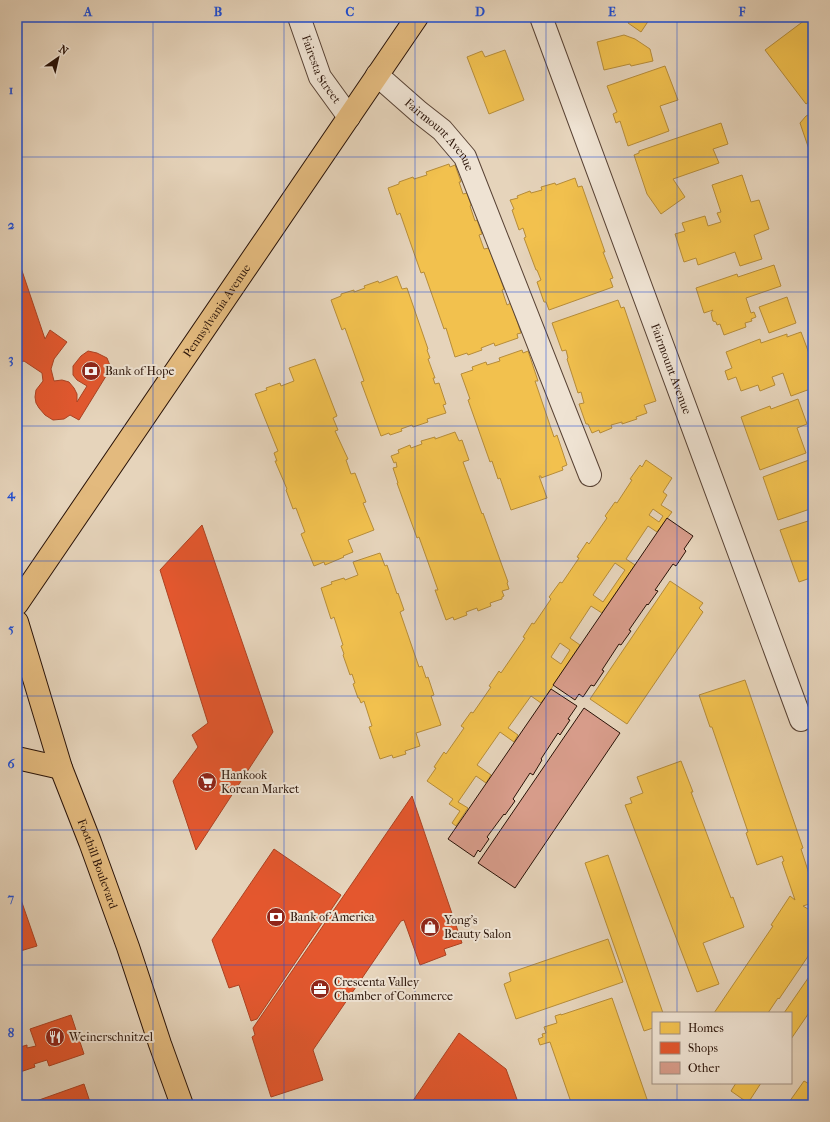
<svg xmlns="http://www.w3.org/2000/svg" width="830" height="1122" font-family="'IM FELL French Canon',serif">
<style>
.homes{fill:#f2c14e;stroke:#b68c39;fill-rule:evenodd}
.shops{fill:#e4572e;stroke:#ac4222}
.building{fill:#d79c8a;stroke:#291207}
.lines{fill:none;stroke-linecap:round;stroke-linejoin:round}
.minor-casing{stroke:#584234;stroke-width:24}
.major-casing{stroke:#291207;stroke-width:24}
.minor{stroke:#efe3d3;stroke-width:22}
.major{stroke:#e3ba7e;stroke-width:22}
.grid{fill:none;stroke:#1d4ed8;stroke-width:1;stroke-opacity:0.55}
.labels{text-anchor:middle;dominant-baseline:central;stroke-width:4;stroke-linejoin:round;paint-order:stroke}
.street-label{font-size:12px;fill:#291207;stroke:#efe3d3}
.poi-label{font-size:12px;fill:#291207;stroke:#efe3d3;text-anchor:start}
.neatline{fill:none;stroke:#1d4ed8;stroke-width:1.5}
.grid-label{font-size:13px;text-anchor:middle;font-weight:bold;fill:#1d4ed8}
</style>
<rect width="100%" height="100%" fill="#e6d4bb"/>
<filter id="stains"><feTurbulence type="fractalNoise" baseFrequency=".005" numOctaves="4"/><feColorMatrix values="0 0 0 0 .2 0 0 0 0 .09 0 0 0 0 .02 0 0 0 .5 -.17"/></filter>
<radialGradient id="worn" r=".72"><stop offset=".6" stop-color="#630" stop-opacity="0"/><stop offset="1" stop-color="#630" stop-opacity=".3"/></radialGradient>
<path class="homes" d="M632 17H651L641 32 628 23Z
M809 17H813V99L806 104 765 50Z
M624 35 635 39 650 49 653 61 631 66 630 64 604 70 597 42Z
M505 50 524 100 489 114 467 57 482 51 485 57Z
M665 66 678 100 660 106 669 131 628 146 620 121 616 123 613 114 617 112 607 86Z
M813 113V161L800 123 806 116Z
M721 123 728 144 713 149 719 163 673 179 685 197 661 214 647 194 634 155 639 153V151Z
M449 164 450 167 455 165 461 182H459L463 194 467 193 471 205 470 206 475 221 477 220 482 234 479 235 484 249 489 248 504 289 502 290 507 305 511 303 521 333 517 334 518 338 495 346 494 343 481 348 482 350 468 355 467 353 455 357 446 328 444 329 424 272 421 273 400 213 397 215 388 188 399 184V182L413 177 414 179 427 175 426 172Z
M742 175 751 202 759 200 769 229 754 235 762 259 740 266 735 252 698 265 696 258 684 262 675 234 685 231 682 223 705 216 708 226 721 222 717 213 721 212 712 185Z
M575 178 578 187 582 186 605 252H603L613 278 610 279 613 287 549 310 546 302H544L537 282 541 280 537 270H536L524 238 526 237 523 228 519 230 512 210 514 209 510 200 518 198 517 196 530 191 531 193 542 190 541 187 555 183 556 185Z
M774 265 781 286 746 298 751 313 754 312 756 317 751 319 752 321 745 323 746 327 724 335 720 324 717 325 716 322 713 321 711 313 713 310 704 313 696 288 737 274 738 277Z
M397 276 402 289 407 288 428 349 427 350 430 358 428 359 435 378H433L435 384 439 383 446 404 443 405 446 413 427 419 428 422 413 427 412 425 401 429 402 431 390 435 389 433 381 436 361 382 364 381 345 328 342 330 331 300 341 296V294L354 290V292L365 288 364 286 378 281 379 283Z
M787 297 796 323 769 333 759 307Z
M618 300 621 308 624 307 656 401 644 405 647 413 636 417 637 419 622 424V422L611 425 612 428 600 433 599 430 592 433 588 424H586L579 404 584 403 581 392 578 393 567 359 568 358 566 350 562 351 552 323Z
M801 332 813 364V388L791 396 783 373 772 377 775 385 760 391 758 385 741 391 736 377 728 380 725 371 732 368 726 352 760 339 761 343 787 334V337Z
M522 350 523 353 528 351 538 381H535L554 437 557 435 567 465 562 467 563 470 541 478V476H539L547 498 511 510 500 478 498 479 492 461 490 462 468 400 470 399 461 374 473 370 472 367 486 362 487 365 500 361 499 358Z
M315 359 337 416 333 418 338 430 335 431 348 459 346 460 351 474 355 473 366 502 363 503 374 530 348 540 353 552 343 556 344 557 325 565 324 562 314 566 301 534 305 532 296 508 293 509 286 490 287 489 275 461H277L274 453 278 451 255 394 267 390 266 388 280 383 281 386 294 381 289 368Z
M798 399 807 424 797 428 806 453 760 470 741 417 770 406 771 409Z
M455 432 459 441 462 440 469 460 463 462 482 514 483 513 508 582 507 583 509 589 502 591 504 596 502 597V599L490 603 491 606 478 611 477 608 466 612 467 615 454 620 453 617 446 620 435 590H438L419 537 417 538 397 483H398L393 468 397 467 396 462 394 463 391 456 399 453 398 450 410 445 411 448 422 444 421 441 435 437V439Z
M646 460 672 478 663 492 667 495 661 505 672 512 657 532 648 526 626 559 635 565 602 613 591 606 570 638 580 645 551 689 541 703 531 696 508 728 518 735 514 742 500 732 477 765 491 775 486 783 476 776 458 802 468 808 456 826 452 823 460 811 449 804 453 799 427 781 436 768 434 767 444 752 446 754 464 728 461 726 471 712 473 713 491 687 489 686 499 671 501 673 525 638 523 637 532 623 534 624 551 599 549 597 560 582 562 583 579 558 577 557 587 542 589 544 607 518 605 516 615 502 617 503 632 480 630 479 640 465 642 467ZM653 509 663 516 659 522 649 515ZM615 563 625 570 603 602 593 595ZM560 643 570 650 561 664 551 657Z
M809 460 812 469H813V508L778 520 763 477Z
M813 520V577L799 582 780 530 808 521V522Z
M380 553 385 566 387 565 397 594 398 593 404 610 400 612 419 667 422 666 426 678 428 677 434 695 431 696 441 725 416 733 420 746 405 751 406 754 393 758 392 755 380 759 369 727 372 726 364 701 361 703 359 698H358L353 684 355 683 352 674 350 675 343 655 344 654 341 646 343 645 334 617 331 619 321 588 332 584 331 582 344 578 345 580 358 575 353 562Z
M670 581 703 603 699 608 703 612 627 724 590 699Z
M813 611V627L808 613Z
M745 680 803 848 801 849 813 886V904L812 903 803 906 813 912V949L779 999 778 998 768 1013H714L773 926 771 925 790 896 795 900 782 862 784 861 782 856 757 865 746 833 748 832 712 727H710L699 695Z
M681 761 693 792H691L731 898 733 897 744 927 703 943 719 984 697 992 625 805 632 803 630 798 643 793 637 777Z
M608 855 663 1013H653V1028L644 1031 585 863Z
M608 939 623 982 516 1019 504 984 511 981 509 973Z
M813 971V1007L791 1039V1013H784Z
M612 998 649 1105H572L550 1042 540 1045 538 1039 543 1037 542 1034 546 1033 544 1027 557 1023 555 1016 561 1014V1015Z
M804 1081 813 1086V1105H787Z
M736 1083H761L748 1103 731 1091Z"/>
<path class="shops" d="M17 256 45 339 50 330 67 342 54 359 51 369 54 381 62 380 69 382 74 388 77 394V402L87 386 77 380 73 375V366L81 356 88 351 97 353 107 358 111 368 79 420 70 415 64 419 53 420 45 415 39 408 36 403 35 397 36 390 43 381 42 373 24 361 17 364Z
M202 525 273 732 196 850 173 781 198 747 192 735 208 723 160 570Z
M412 796 462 943 444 949 446 955 420 965 404 920 401 921 313 1050 323 1080 271 1097 252 1037 255 1035 253 1028Z
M274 849 341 895 257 1019 251 1021 239 985 229 988 212 940Z
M17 894H19L37 946 17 952Z
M71 1015 84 1054 49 1066 47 1060 34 1064 35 1067 17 1073V1048L27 1045V1048L36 1046 30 1029Z
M459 1033 506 1069 519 1105H410Z
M84 1084 91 1105H25Z"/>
<path class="building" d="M667 518 693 536 684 549 686 551 676 566 673 564 655 590 658 591 648 605 647 604 629 630 631 631 621 645 619 644 602 670 604 671 594 686 591 685 583 697 579 694 575 700 553 685Z
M551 689 577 706 568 719 570 720 560 735 558 733 541 759 542 760 533 775 530 773 513 799 515 801 505 815 504 814 487 837 489 839 480 852 478 850 474 857 448 839Z
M584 708 620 733 515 888 478 863Z"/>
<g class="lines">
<g class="minor-casing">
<g id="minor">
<path id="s1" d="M299 17 320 77 349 117"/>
<path id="s2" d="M541 17 801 720"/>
<path id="s3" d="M377 75 419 112 442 130 465 157 590 475"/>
</g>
</g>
<g class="major-casing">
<g id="major">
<path id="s4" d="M17 604 417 17"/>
<path id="s5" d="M17 622 61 768 90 842 128 947 160 1044 182 1105"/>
<path d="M17 758 61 768"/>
</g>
</g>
<use href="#minor" class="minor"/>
<use href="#major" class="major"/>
</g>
<path class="grid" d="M153 17V1105M284 17V1105M415 17V1105M546 17V1105M677 17V1013M17 157H813M17 292H813M17 426H813M17 561H813M17 696H813M17 830H813M17 965H813M677 1083V1105"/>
<defs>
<g id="bank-disc" transform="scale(1)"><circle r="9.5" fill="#8f2418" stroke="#efe3d3"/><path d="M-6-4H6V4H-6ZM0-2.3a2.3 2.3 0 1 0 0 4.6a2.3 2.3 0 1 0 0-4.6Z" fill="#fff"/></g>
<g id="supermarket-disc" transform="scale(1)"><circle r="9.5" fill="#8f2418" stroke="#efe3d3"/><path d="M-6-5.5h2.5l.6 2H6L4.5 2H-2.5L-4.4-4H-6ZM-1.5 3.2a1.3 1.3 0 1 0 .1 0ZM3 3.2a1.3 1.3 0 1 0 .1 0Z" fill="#fff"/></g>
<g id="shop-disc" transform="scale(1)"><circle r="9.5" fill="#8f2418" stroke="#efe3d3"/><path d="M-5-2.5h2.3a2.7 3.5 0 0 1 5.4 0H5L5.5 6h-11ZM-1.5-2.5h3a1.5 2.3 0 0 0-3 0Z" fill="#fff"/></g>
<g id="office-disc" transform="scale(1)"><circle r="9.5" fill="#8f2418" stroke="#efe3d3"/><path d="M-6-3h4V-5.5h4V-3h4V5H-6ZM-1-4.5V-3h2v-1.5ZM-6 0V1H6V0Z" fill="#fff"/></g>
<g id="restaurant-disc" transform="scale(1)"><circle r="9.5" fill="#8f2418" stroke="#efe3d3"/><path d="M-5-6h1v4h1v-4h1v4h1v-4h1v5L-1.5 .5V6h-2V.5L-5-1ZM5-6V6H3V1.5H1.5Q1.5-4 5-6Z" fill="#fff"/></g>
</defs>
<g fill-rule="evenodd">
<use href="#bank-disc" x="91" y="371"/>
<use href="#supermarket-disc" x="207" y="782"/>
<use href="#bank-disc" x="276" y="917"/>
<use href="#shop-disc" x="430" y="927"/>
<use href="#office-disc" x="320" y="989"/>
<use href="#restaurant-disc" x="55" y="1037"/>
</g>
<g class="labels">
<g class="street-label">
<text stroke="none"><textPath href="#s1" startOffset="57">Fairesta Street</textPath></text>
<text stroke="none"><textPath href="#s3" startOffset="87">Fairmount Avenue</textPath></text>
<text stroke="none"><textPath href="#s4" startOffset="355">Pennsylvania Avenue</textPath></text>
<text stroke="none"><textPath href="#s2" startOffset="375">Fairmount Avenue</textPath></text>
<text stroke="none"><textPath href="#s5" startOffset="255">Foothill Boulevard</textPath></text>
</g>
<g class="poi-label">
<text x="105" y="371">Bank of Hope</text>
<text x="221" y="775">Hankook<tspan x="221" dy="14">Korean Market</tspan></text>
<text x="290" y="917">Bank of America</text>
<text x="444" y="920">Yong's<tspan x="444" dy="14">Beauty Salon</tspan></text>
<text x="334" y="982">Crescenta Valley<tspan x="334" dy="14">Chamber of Commerce</tspan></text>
<text x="69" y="1037">Weinerschnitzel</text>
</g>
</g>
<rect width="830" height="1122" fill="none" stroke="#e6d4bb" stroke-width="44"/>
<rect x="652" y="1012" width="140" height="72" fill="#efe3d3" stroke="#a08f81"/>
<rect x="660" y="1022" width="20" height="12" fill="#f2c14e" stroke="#a08f81"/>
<text x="688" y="1032" font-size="12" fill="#291207">Homes</text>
<rect x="660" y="1042" width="20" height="12" fill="#e4572e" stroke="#a08f81"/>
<text x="688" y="1052" font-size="12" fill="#291207">Shops</text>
<rect x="660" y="1062" width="20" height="12" fill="#d79c8a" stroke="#a08f81"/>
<text x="688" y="1072" font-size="12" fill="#291207">Other</text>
<g transform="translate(58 58) rotate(34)" stroke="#efe3d3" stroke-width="3" paint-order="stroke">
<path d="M0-3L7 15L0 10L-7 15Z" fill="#291207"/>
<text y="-6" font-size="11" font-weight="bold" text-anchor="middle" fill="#291207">N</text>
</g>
<rect x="22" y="22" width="786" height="1078" class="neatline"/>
<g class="grid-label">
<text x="88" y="16">A</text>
<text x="218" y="16">B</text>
<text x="350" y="16">C</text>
<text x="480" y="16">D</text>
<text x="612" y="16">E</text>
<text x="742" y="16">F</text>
<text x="11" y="94">1</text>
<text x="11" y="229">2</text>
<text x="11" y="363">3</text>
<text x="11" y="498">4</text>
<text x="11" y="633">5</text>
<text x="11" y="768">6</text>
<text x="11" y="902">7</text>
<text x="11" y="1037">8</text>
</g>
<rect width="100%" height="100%" filter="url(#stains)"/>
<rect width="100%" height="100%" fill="url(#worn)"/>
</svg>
